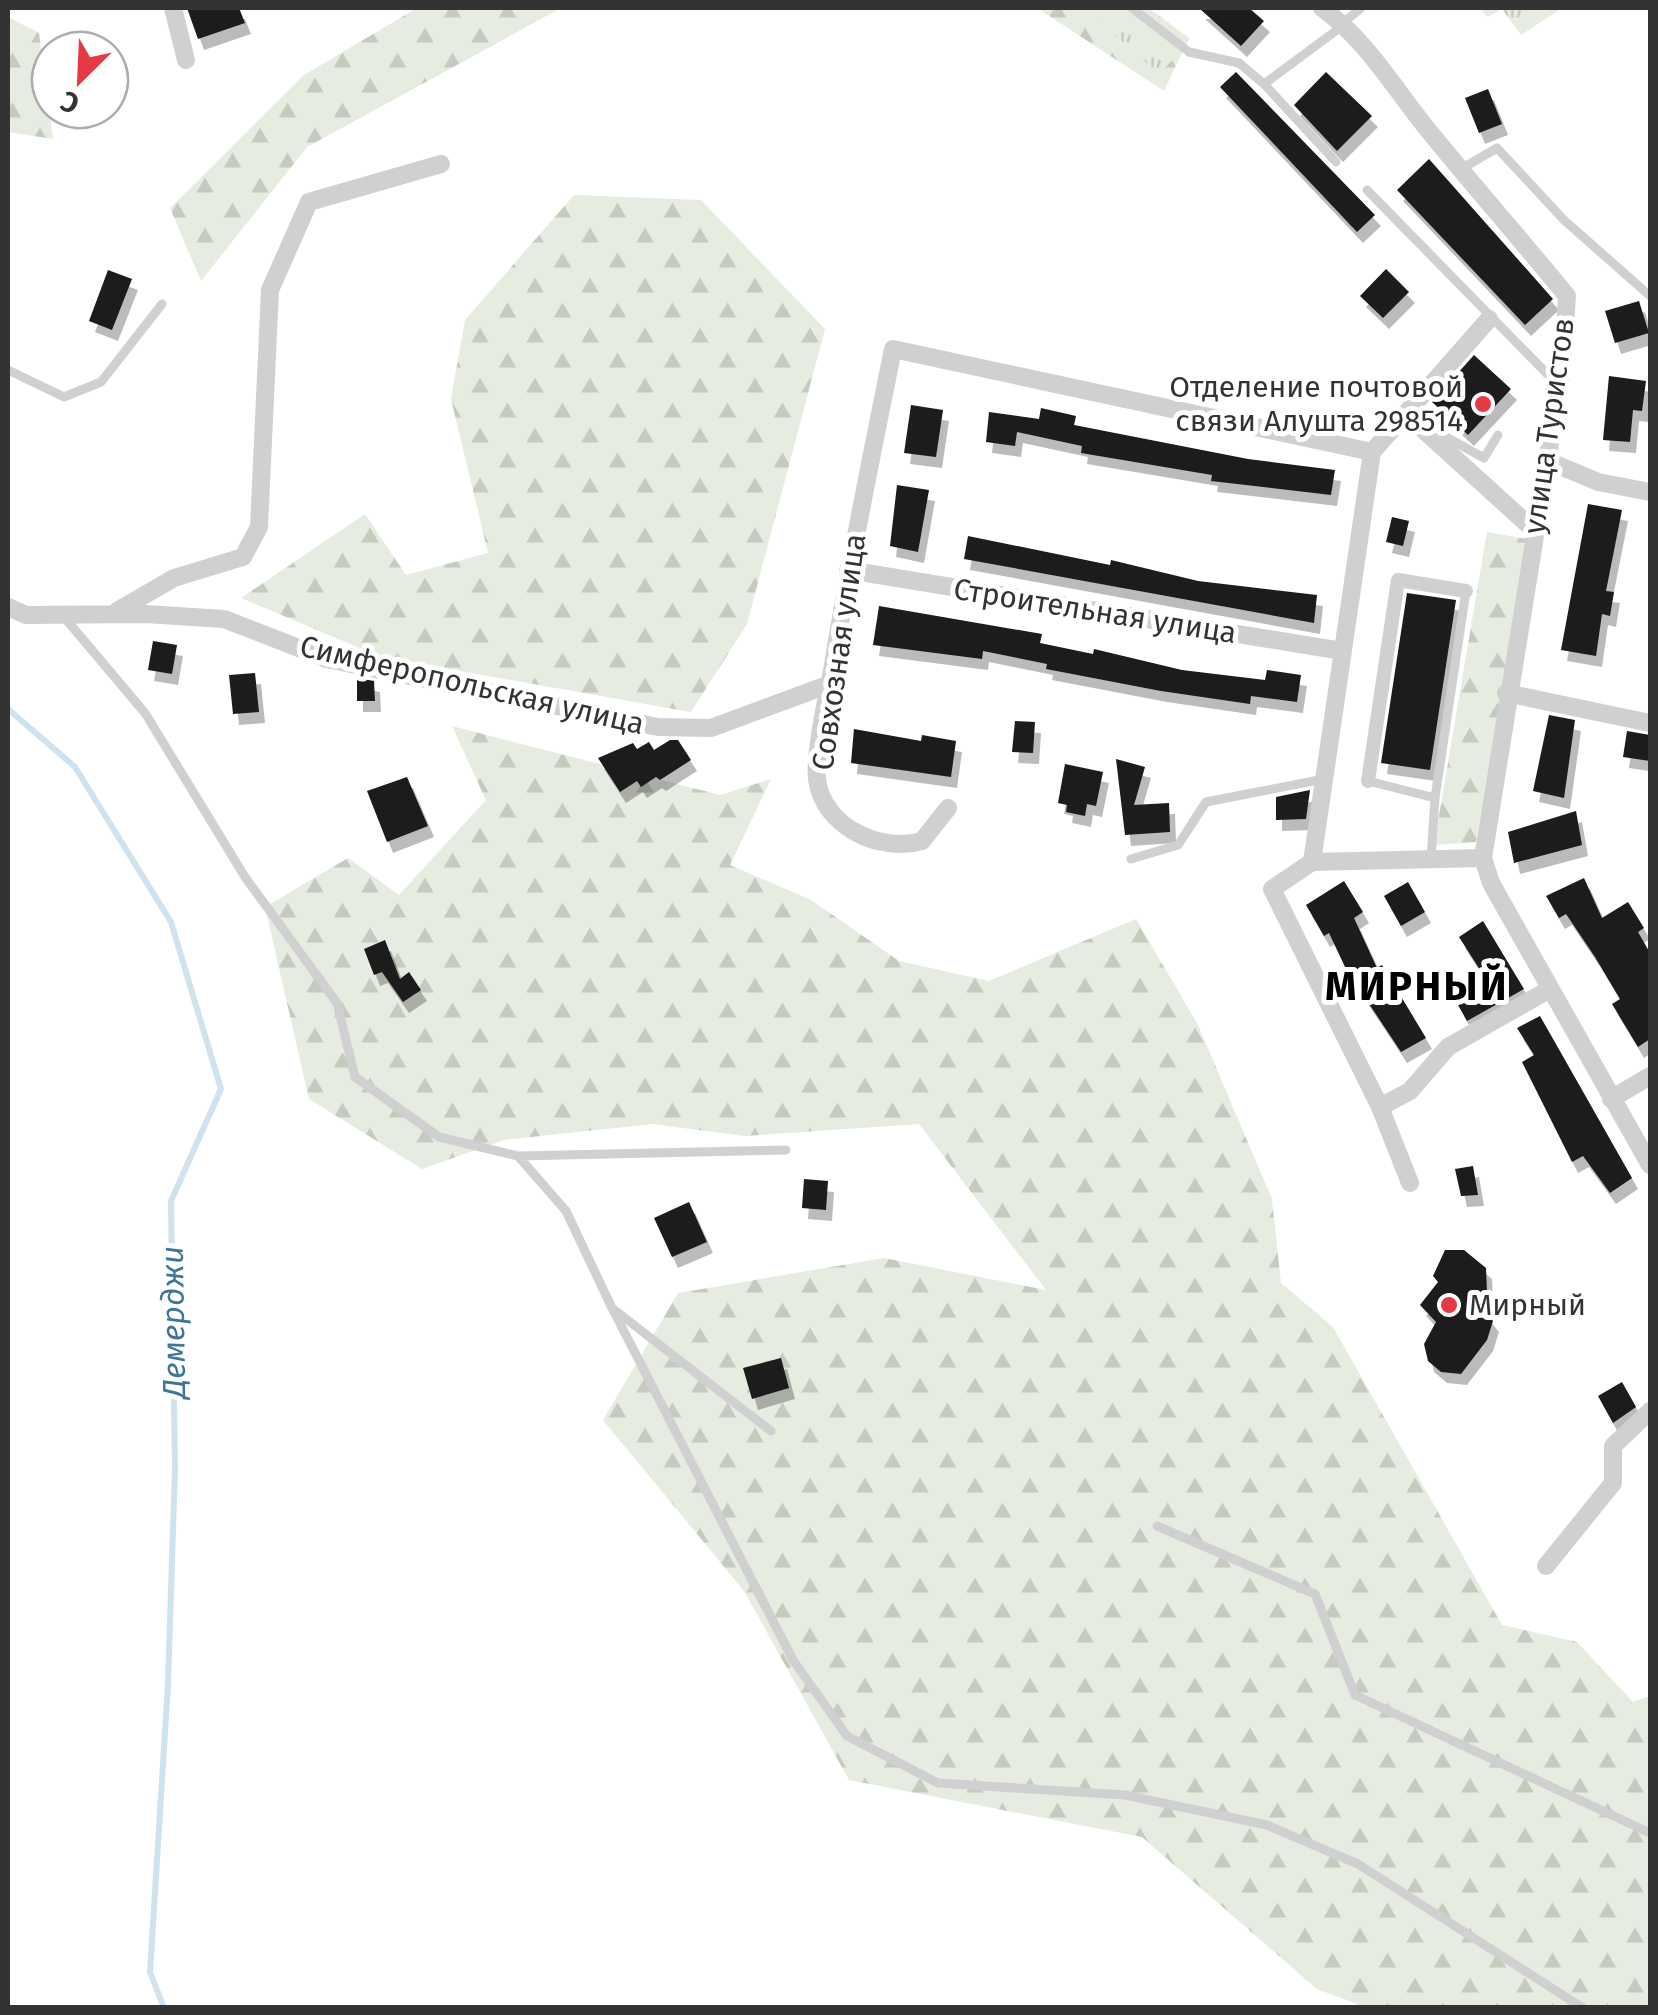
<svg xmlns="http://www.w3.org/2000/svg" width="1658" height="2015" font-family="'Fira Sans',sans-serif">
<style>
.forest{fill:url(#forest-firs)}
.park{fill:url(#park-tufts)}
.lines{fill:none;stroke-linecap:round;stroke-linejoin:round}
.stream{stroke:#cfe2ee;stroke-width:6}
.building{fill:#1a1a1a;filter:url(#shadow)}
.service{stroke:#d0d0d0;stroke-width:9}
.pedestrian{stroke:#d0d0d0;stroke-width:14}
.minor{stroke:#d0d0d0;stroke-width:18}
.poi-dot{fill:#e63946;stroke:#fff;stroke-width:4}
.labels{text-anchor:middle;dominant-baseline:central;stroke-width:10;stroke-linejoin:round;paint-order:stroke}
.poi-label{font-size:30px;fill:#333;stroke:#fff;text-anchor:end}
.street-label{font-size:30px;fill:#333;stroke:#fff}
.water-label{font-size:32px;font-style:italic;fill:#3f7597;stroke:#fff}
.district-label{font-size:40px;font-weight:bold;letter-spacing:2.5px;fill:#000;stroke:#fff}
</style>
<defs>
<pattern id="forest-firs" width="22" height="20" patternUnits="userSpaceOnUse" patternTransform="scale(2.5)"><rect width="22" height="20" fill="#e6ecdf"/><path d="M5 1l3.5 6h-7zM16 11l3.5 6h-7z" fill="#c6cbc0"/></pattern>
<pattern id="park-tufts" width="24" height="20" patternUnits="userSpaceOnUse" patternTransform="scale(2.5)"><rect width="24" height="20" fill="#e6ecdf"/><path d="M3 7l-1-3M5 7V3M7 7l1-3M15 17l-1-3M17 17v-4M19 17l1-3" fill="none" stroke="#c6cbc0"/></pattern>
<filter id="shadow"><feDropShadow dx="6" dy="11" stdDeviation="0" flood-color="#0004"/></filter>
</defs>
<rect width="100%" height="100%" fill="#fff"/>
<path class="forest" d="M417 8H561L307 147 201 281 170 208 304 75Z
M1037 8H1149L1189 38 1164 91Z
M8 17 39 33 53 139 8 132Z
M574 195 701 200 825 329 747 624 691 712 381 657 241 598 365 514 406 575 488 553 451 399 465 320Z
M1487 532 1528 539 1476 842 1434 845Z
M452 726 720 795 771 779 730 865 811 900 899 961 989 981 1136 919 1198 1025 1272 1199 1281 1283 1333 1327 1502 1625 1577 1642 1633 1702 1650 1696V2007H1365L1317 1989 1142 1837 849 1780 744 1591 603 1420 678 1293 884 1258 1046 1290 919 1124 745 1136 652 1124 504 1140 422 1169 309 1099 265 907 348 858 399 895 486 800Z"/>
<path class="park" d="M1106 8H1122L1178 54 1159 74 1097 19Z
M1480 8H1562L1521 35 1502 9 1487 17Z"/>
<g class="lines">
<path class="stream" d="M8 709 75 767 171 922 221 1089 171 1201 175 1468 168 1684 150 1972 164 2008"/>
</g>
<path class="building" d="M187 8H239L245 23 198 39Z
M1199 8H1249L1264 21 1241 46Z
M1236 72 1375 215 1357 232 1220 87Z
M1326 72 1372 116 1337 151 1294 105Z
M1488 89 1502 124 1479 133 1465 98Z
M1429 159 1553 299 1525 325 1397 190Z
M1386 269 1409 292 1383 318 1360 296Z
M108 270 132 279 112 330 89 321Z
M1639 301 1649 333 1615 343 1605 311Z
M1474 355 1511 389 1468 435 1432 402Z
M1609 376 1646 381 1642 411 1633 410 1630 442 1603 440Z
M911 405 943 410 936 457 904 453Z
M1041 408 1076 416 1074 425 1248 459 1335 470 1331 495 1211 481 1212 475 1081 453 1082 446 1017 432 1015 446 986 442 989 412 1039 419Z
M897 485 929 490 918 552 890 546Z
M1588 504 1622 510 1606 591 1614 592 1610 616 1602 614 1596 656 1561 650Z
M1392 517 1409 521 1403 546 1386 542Z
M968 536 1110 565 1111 560 1198 581 1317 595 1314 623 964 559Z
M1407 593 1456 600 1430 770 1381 763Z
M879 606 1042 634 1040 643 1093 654 1094 649 1182 670 1265 680 1267 670 1301 675 1297 702 1251 696 1250 704 1161 691 1046 669 1047 664 983 651 982 659 873 645Z
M153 641 177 645 172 674 148 670Z
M255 673 259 712 233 714 229 675Z
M357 678 374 681 375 701H357Z
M1549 715 1575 720 1564 798 1533 791Z
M1015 721 1035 722 1033 753 1012 752Z
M854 729 921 741 922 735 956 741 951 777 851 763Z
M1627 731 1650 735V761L1623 757Z
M670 740H678L691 760 660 780 656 777 641 787 637 781 620 792 598 758 633 743 637 749 649 742 654 750Z
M1116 759 1145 767 1134 805 1169 803 1170 832 1125 835Z
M1065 764 1103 772 1096 806 1087 804 1085 816 1066 812 1067 805 1058 803Z
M407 777 428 826 387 842 367 791Z
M1310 790 1306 819 1276 820V797Z
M1576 811 1582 845 1514 863 1508 832Z
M1584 878 1602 918 1628 902 1644 928 1638 932 1650 953V1039L1638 1047 1612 1004 1620 999 1595 957 1566 914 1559 918 1546 896Z
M1344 881 1363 912 1354 918 1377 968 1382 965 1426 1038 1401 1052 1346 969 1329 933 1324 936 1306 905Z
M1408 882 1425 912 1401 926 1384 896Z
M1483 921 1524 989 1467 1021 1458 1005 1491 987 1459 937Z
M385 940 400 979 409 972 421 990 403 1002 382 972 374 975 364 949Z
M1540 1016 1632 1178 1610 1193 1583 1156 1572 1162 1522 1062 1534 1055 1517 1028Z
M1473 1166 1478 1195 1461 1196 1455 1169Z
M804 1179 828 1181 826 1210 802 1208Z
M689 1202 707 1242 672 1257 654 1218Z
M1445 1250H1464L1486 1268 1487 1292 1480 1305 1493 1321 1487 1340 1461 1374 1441 1372 1428 1361 1424 1344 1436 1322 1420 1305 1438 1282 1433 1276Z
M781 1358 789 1388 752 1399 743 1368Z
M1622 1382 1636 1407 1613 1423 1598 1396Z"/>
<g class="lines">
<path class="service" d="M1132 8 1189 52 1239 63 1264 84 1345 24
M1343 23 1361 8
M1264 84 1336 162
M1461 169 1497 148 1564 220 1650 296
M1367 190 1557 384
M8 370 64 397 101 382 162 304
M1430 428 1484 458 1498 435
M64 617 145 713 245 877 337 1003 355 1077 439 1137 518 1156 786 1150
M1368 781 1435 798
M1131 859 1178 845 1206 802 1324 779
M1431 859 1435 798 1466 591
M518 1156 566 1211 612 1308 771 1431
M612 1308 793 1660 847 1736 938 1783 1125 1795 1267 1825 1358 1864 1583 2008
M1157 1526 1315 1594 1355 1695 1650 1833"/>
<path class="pedestrian" d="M1368 781 1398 580 1466 591"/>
<path class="minor" d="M173 8 186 60
M1322 8C1369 42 1396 92 1433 136 1477 190 1523 242 1567 296L1562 369 1483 858 1491 883 1650 1165
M1406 414 1534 530
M1546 460 1598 482 1650 492
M848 570 1342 651
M8 607 26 615 146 614 224 619 327 659 658 727 711 728 830 684
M117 611 174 578 243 557 259 527 270 290 309 202 441 164
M1506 693 1650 723
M948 808 922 841C880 853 823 827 817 779 814 753 828 693 833 665 850 559 872 454 893 349L1372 452
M1483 858 1312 862 1372 452 1489 319
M1312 862 1272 889 1380 1107 1410 1183
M1611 1099 1650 1076
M1380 1107 1410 1091 1448 1047 1550 989
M1546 1566 1613 1483V1446L1650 1411"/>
</g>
<g class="poi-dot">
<circle cx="1483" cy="404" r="10"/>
<circle cx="1449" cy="1305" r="10"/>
</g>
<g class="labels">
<g class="poi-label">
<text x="1463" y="387">Отделение почтовой<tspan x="1463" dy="34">связи Алушта 298514</tspan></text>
<text x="1469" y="1305" text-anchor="start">Мирный</text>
</g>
<g class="street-label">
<text transform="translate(1549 426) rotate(-82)">улица Туристов</text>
<text transform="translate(1095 611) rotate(9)">Строительная улица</text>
<text transform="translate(839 652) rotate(-82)">Совхозная улица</text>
<text transform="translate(472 685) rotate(13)">Симферопольская улица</text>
</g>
<g class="water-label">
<text transform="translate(173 1322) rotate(-91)">Демерджи</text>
</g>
<g class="district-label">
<text x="1417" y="987">МИРНЫЙ</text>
</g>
</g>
<rect width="1658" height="2015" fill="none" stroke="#333333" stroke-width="20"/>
<g transform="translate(80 80) rotate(204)"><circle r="48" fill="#ffffff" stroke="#adadad" stroke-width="2.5"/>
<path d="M0-8L18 38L0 25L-18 38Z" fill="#e63946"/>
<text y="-15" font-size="28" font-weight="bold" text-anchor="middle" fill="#333333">С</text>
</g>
</svg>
